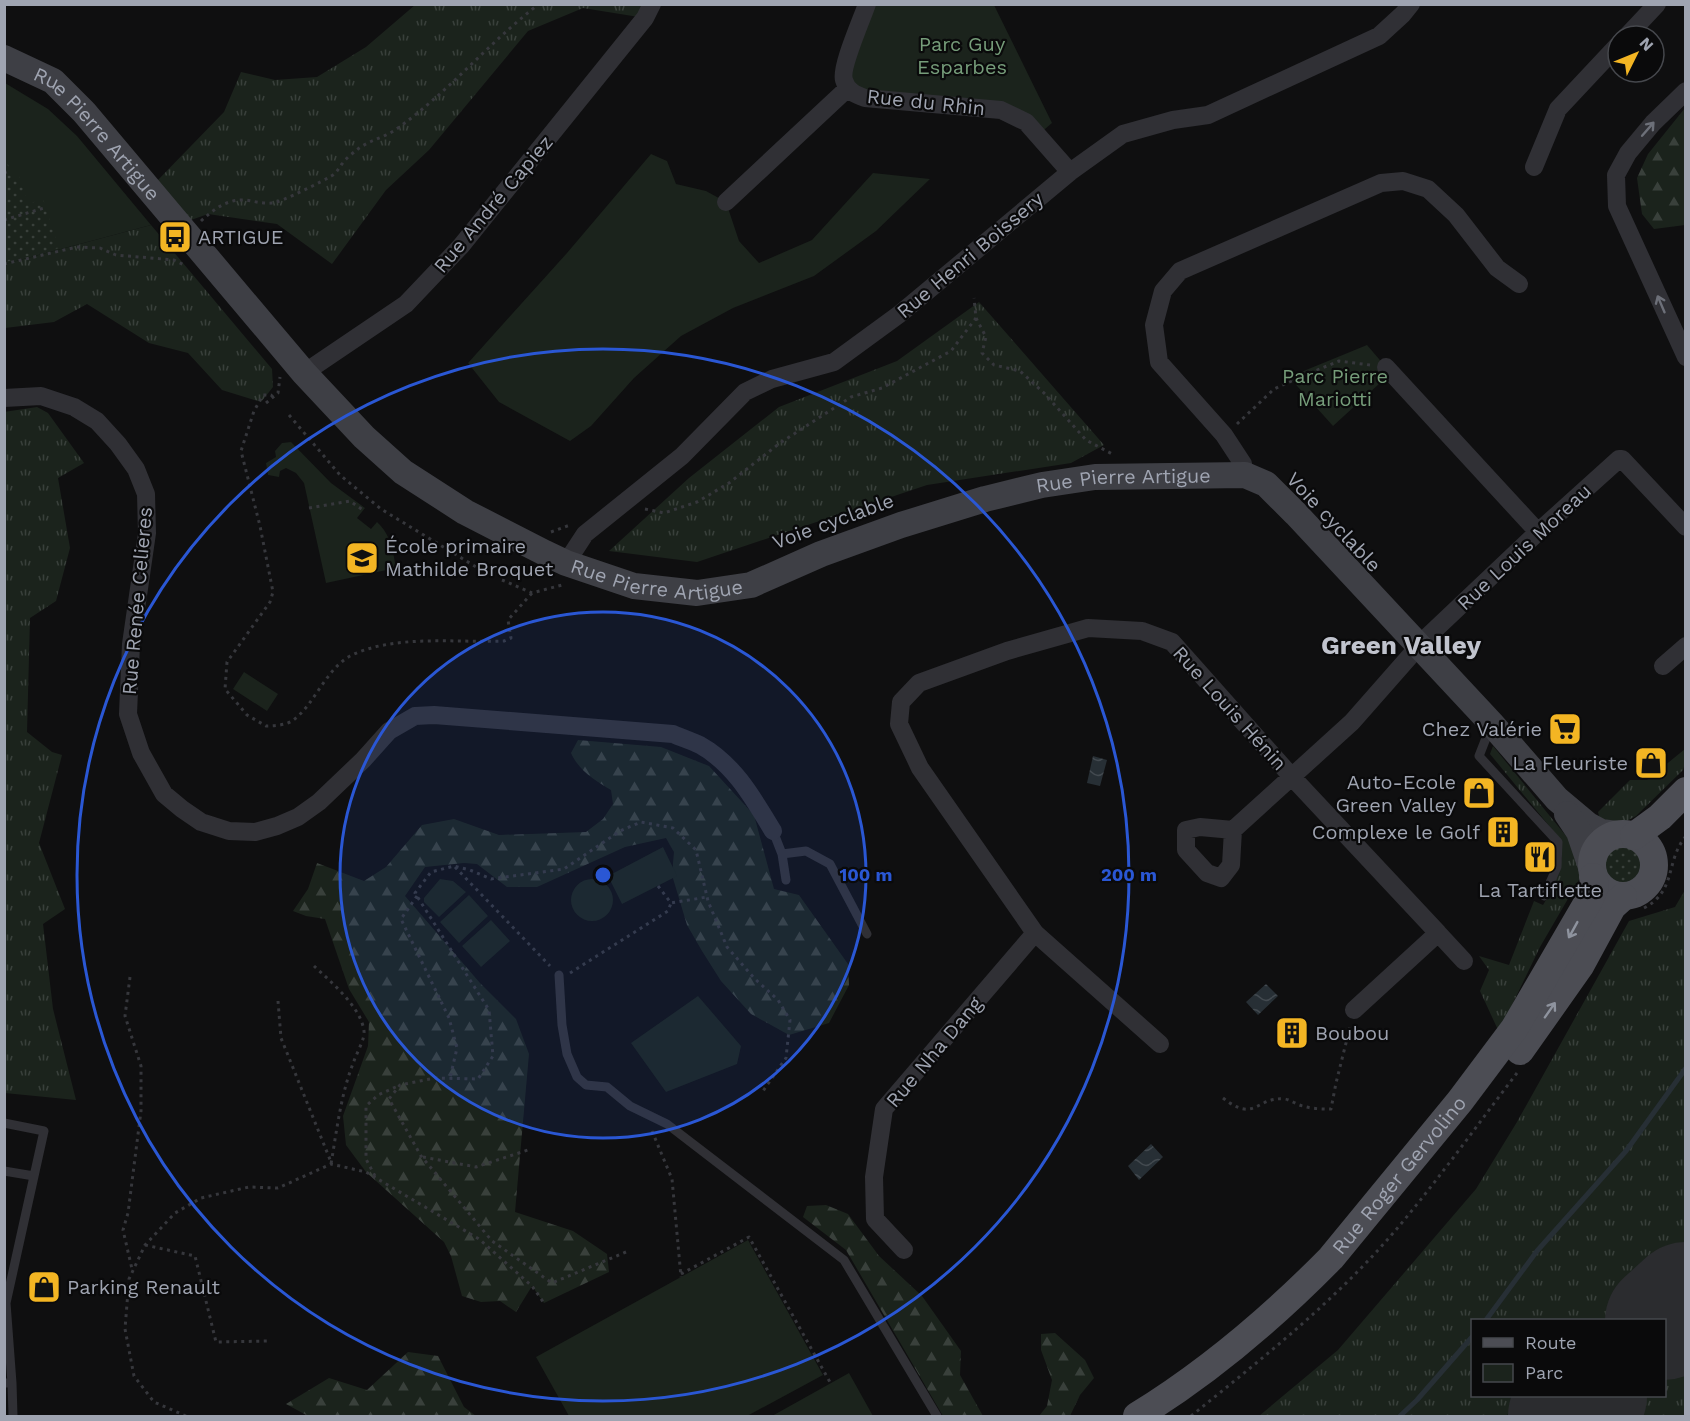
<svg xmlns="http://www.w3.org/2000/svg" width="1690" height="1421" font-family="'Work Sans',sans-serif">
<style>
.grass{fill:url(#grass-tufts)}
.forest{fill:url(#forest-firs)}
.park{fill:#1b231c}
.garden{fill:url(#garden-dots)}
.water{fill:url(#water-waves)}
.lines{fill:none;stroke-linecap:round;stroke-linejoin:round}
.stream{stroke:#272f35;stroke-width:5}
.runway{stroke:#2b2c2f;stroke-width:118}
.path{stroke:#36373c;stroke-width:3;stroke-dasharray:3 4.5;stroke-linecap:butt}
.lane{stroke:#303035;stroke-width:9}
.street{stroke:#303035;stroke-width:18}
.secondary{stroke:#3e3f45;stroke-width:26}
.primary{stroke:#4c4d54;stroke-width:28}
.oneway{stroke:#6d7079}
.oneway2{stroke:#8e939e}
.ring{fill:none;stroke:#2a57d4;stroke-width:3}
.labels{text-anchor:middle;dominant-baseline:central;stroke-width:4.5;stroke-linejoin:round;paint-order:stroke}
.park-label{font-size:20px;fill:#769d7a;stroke:#0a0a0b}
.street-label{font-size:20px;fill:#9fa4b1;stroke:#0a0a0b}
.poi-label{font-size:20px;fill:#9fa4b1;stroke:#0a0a0b;text-anchor:start}
.district-label{font-size:26px;font-weight:bold;fill:#c0c3cd;stroke:#0a0a0b}
.centre{fill:#2a57d4;stroke:#0a0a0b;stroke-width:3}
.ring-label{font-size:18px;text-anchor:middle;font-weight:bold;fill:#2a57d4;stroke:#0a0a0b;stroke-width:4.5;stroke-linejoin:round;paint-order:stroke}
</style>
<defs>
<pattern id="grass-tufts" width="24" height="20" patternUnits="userSpaceOnUse" patternTransform="scale(1.5)"><rect width="24" height="20" fill="#1b231c"/><path d="M3 7l-1-3M5 7V3M7 7l1-3M15 17l-1-3M17 17v-4M19 17l1-3" fill="none" stroke="#39403b"/></pattern>
<pattern id="forest-firs" width="22" height="20" patternUnits="userSpaceOnUse" patternTransform="scale(1.5)"><rect width="22" height="20" fill="#1b231c"/><path d="M5 1l3.5 6h-7zM16 11l3.5 6h-7z" fill="#39403b"/></pattern>
<pattern id="garden-dots" width="8" height="8" patternUnits="userSpaceOnUse" patternTransform="scale(1.5)"><rect width="8" height="8" fill="#1b231c"/><path d="M2 2h.1M6 6h.1" fill="none" stroke="#39403b" stroke-width="1.8" stroke-linecap="round"/></pattern>
<pattern id="water-waves" width="16" height="10" patternUnits="userSpaceOnUse" patternTransform="scale(1.5)"><rect width="16" height="10" fill="#272f35"/><path d="M0 5q4-4 8 0t8 0" fill="none" stroke="#434a50"/></pattern>
</defs>
<rect width="100%" height="100%" fill="#0f0f10"/>
<path class="grass" d="M415 5H652L645 18 583 8 528 31 429 150 386 190 332 264 277 224 208 214 191 220 157 181 224 112 241 72 275 80 317 77 366 47Z
M151 225 272 369 273 387 261 402 222 390 188 353 149 343 87 304 54 322 5 328V264Z
M979 302 1104 445 1071 463 927 485 697 562 609 551 689 478 779 407 897 361Z
M37 407 48 413 84 463 58 478 70 548 56 601 30 618 27 732 52 752 62 755 39 843 65 909 43 924 53 1009 76 1100 5 1093 4 412Z
M1493 746 1571 842 1578 845 1580 878 1540 947 1499 1032 1480 991 1489 970 1479 956 1509 965 1534 901 1543 905 1552 890 1562 858 1560 839 1490 754Z
M1685 749V763L1683 770 1636 816 1619 825 1600 820 1598 812 1630 780H1647Z
M1685 890V1243L1605 1320H1472V1396H1527L1506 1416H1259L1338 1350 1476 1189 1517 1122 1629 921 1675 907Z
M1685 1358V1416H1626L1647 1396H1664L1665 1379Z"/>
<path class="forest" d="M1685 108V225L1654 229 1642 214 1637 178 1648 154Z
M578 740 661 747 709 766 754 815 774 889 799 895 848 964 849 985 829 1023 789 1035 751 1014 721 981 702 951 687 925 672 875 674 852 666 838 625 847 537 887H507L477 864 464 863 425 867 405 896 480 983 516 1019 529 1054 515 1212 573 1231 607 1254 609 1272 544 1303 532 1286 516 1312 500 1301 481 1302 462 1296 451 1256 444 1242 366 1172 346 1145 343 1116 368 1046 369 1022 349 989 325 919 306 916 293 911 308 889 317 863 364 881 386 867 422 825 454 819 499 835 586 832 603 819 613 804 611 790C596 781 579 771 571 753Z
M826 1205 848 1214 879 1256 922 1296 961 1351 960 1375 983 1416H943L846 1250 803 1217 807 1206Z
M1055 1333 1085 1360 1094 1378 1080 1395 1070 1416H1039L1047 1406 1052 1380 1041 1350V1334Z
M408 1352 438 1356 464 1407 476 1416H308L286 1404 329 1378 367 1390Z"/>
<path class="park" d="M867 5H994L1052 123 1038 135 1026 122 848 88Z
M5 83 48 109 77 136 151 225 5 264Z
M651 154 667 161 676 184 706 191 726 202 739 241 759 263 812 240 873 173 930 179 876 231 814 276 733 308 681 336 634 378 591 426 570 441 499 402 468 363 567 253Z
M1367 345 1391 373 1333 426 1289 377Z
M291 442 331 483 365 508 357 518 371 529 377 522C391 535 393 551 396 568L326 583 304 483 296 473 286 468 280 471 279 477 268 475 266 463 276 457 275 451 282 443Z
M244 672 278 694 267 711 233 689Z
M663 847 677 876 622 904 608 876Z
M571 900a21 21 0 1 1 42 0a21 21 0 1 1-42 0Z
M440 879 453 881 466 892 439 917 424 902V898Z
M469 895 488 916 459 943 440 922Z
M491 920 510 941 481 967 462 946Z
M698 996 741 1046 737 1064 666 1092 631 1043Z
M748 1240 823 1375 747 1416H569L536 1357Z
M849 1373 873 1416H772Z"/>
<path class="garden" d="M4 154 13 178 19 176 28 204 43 199 59 248 5 262Z
M1605 865a18 18 0 1 1 36 0a18 18 0 1 1-36 0Z"/>
<path class="water" d="M1093 756 1107 760 1100 786 1087 783Z
M1266 984 1278 996 1258 1015 1246 1002Z
M1151 1144 1163 1157 1139 1180 1128 1166Z"/>
<g class="lines">
<path class="stream" d="M1486 1320 1537 1251 1626 1151 1686 1068
M1400 1416 1417 1400 1472 1337"/>
<path class="runway" d="M1664 1321 1686 1301
M1567 1416 1588 1396"/>
<path class="path" d="M4 173 9 171
M4 220 44 208
M201 221C214 209 227 199 245 200 254 201 262 204 272 203 280 203 325 180 333 175 337 172 339 168 342 164 346 158 353 153 358 149 370 140 383 138 395 130 447 94 488 43 539 4
M4 264 77 247 100 248 116 255 174 260 184 265
M976 318 986 337 982 353 994 365 1020 371 1045 394 1086 440 1114 455
M273 397 271 395H263L254 411 241 451 260 526 273 592 270 602 227 662 225 689 247 715 266 726C275 726 285 725 292 721 314 706 325 670 350 656 394 634 456 643 504 641L511 638 508 620 532 593
M266 403 278 393 280 377
M289 415 340 475 381 509 486 573
M1237 424 1274 389 1298 378 1339 361 1370 365
M309 508 350 501 363 510
M645 509 664 513 697 502 729 483 780 443 851 397 882 388 951 351 976 318 974 298
M551 532 570 525
M502 580 532 593 562 585
M455 867 550 966
M658 886 671 903 707 897
M417 896 401 919 449 1018 457 1048 450 1078
M1644 908C1677 891 1665 861 1686 836
M314 966C331 982 361 1007 364 1031 365 1039 357 1052 354 1061 341 1093 337 1129 331 1164
M570 973 668 911 671 903
M130 977 125 1016 141 1066V1111L128 1213 123 1230 132 1269
M278 1001 281 1038 331 1162
M1223 1098C1256 1124 1256 1096 1285 1099 1291 1100 1297 1105 1303 1106 1312 1109 1322 1109 1331 1109L1336 1083 1350 1027
M652 1131 672 1179 681 1277
M423 1157 476 1167 531 1149
M375 1176 366 1159V1106L378 1095 398 1086
M145 1245 195 1256 216 1342 269 1341
M626 1252 552 1283 492 1241 421 1156 389 1099 400 1085 435 1078 478 1079 493 1056 489 1010 415 893 431 872 454 866 470 870 491 879 564 869 620 831 641 822 673 828 696 850 708 901 727 947 754 978 778 1000 790 1020 786 1058 763 1091
M681 1274 749 1237 831 1384
M186 1416 154 1402 134 1376 125 1329 129 1279 145 1245 175 1213 201 1198 249 1187 278 1188 331 1164 366 1172 479 1239 532 1286 544 1303
M1191 1416C1264 1357 1339 1298 1400 1225 1441 1176 1478 1124 1517 1073"/>
<path class="lane" d="M1490 728 1479 756 1558 842 1557 867 1544 896
M773 831 782 854 806 851 830 864 867 934
M782 854 786 880
M559 975 562 1025 567 1054 577 1077 586 1085 607 1087 630 1106 667 1124 844 1260 937 1416
M4 1123 44 1131 6 1303 12 1383
M4 1171 34 1176
M4 1383H12L13 1416"/>
<path class="street" d="M867 4C862 19 840 68 844 80 847 91 856 95 865 98L1001 110 1026 122 1070 172
M1627 36 1657 4
M1686 91 1653 123 1628 153 1616 175 1617 206 1686 357
M1534 167 1558 109 1618 45
M726 202 848 88
M1386 367 1538 532
M304 373 406 304 461 246 645 18 652 4
M4 398 41 396 74 407 97 421 118 444 136 469 146 494 147 533 131 644 128 714 141 753 164 794 182 809 201 822 229 831 255 832 277 826 298 817 319 802 363 760 389 731 415 716 434 715 673 734C682 738 692 741 700 745 734 764 753 798 773 831
M1245 475 1243 464 1224 435 1159 362 1154 325 1163 291 1180 271 1381 183 1403 181 1428 189 1456 215 1497 268 1519 284
M566 563 585 534 682 456 745 392 772 379 834 362 901 313 1070 172 1123 134 1173 120 1208 115 1379 36 1403 14 1411 4
M1663 666 1686 646
M1233 830 1200 827 1186 830V850L1207 873 1221 878 1231 865 1233 830 1352 722 1425 639 1538 532 1619 459H1622L1686 527
M1438 933 1464 961
M1160 1044 1035 933 920 768 899 724 901 702 919 683 1007 651 1088 628 1142 631 1172 642 1292 777 1438 933 1354 1010
M904 1250 875 1219 874 1177 884 1109 1035 933"/>
<g class="secondary">
<path id="s1" d="M4 58 53 81 84 112 304 373 364 437 403 472 465 512 545 553 566 563 634 586 697 593 751 585 821 554 901 525 985 499 1042 485 1095 477 1245 475 1266 484 1296 514 1491 723 1557 799 1588 825 1601 832 1616 834"/>
<path d="M1567 814 1579 832 1591 867"/>
</g>
<g class="primary">
<circle cx="1623" cy="865" r="31"/>
<path d="M1634 836 1660 817 1686 791"/>
<path d="M1520 1051 1580 966 1612 907 1623 897"/>
<path id="s2" d="M1137 1416C1207 1373 1273 1317 1331 1258L1460 1101 1514 1029 1589 900 1595 886 1593 877"/>
</g>
</g>
<defs><path id="oneway-shaft" d="M-6 0H5M1.5-3L5.5 0L1.5 3" fill="none" stroke-width="1.6" stroke-linecap="round" stroke-linejoin="round" transform="scale(1.5)"/></defs>
<g class="oneway">
<use href="#oneway-shaft" transform="translate(1648 129) rotate(-49)"/>
<use href="#oneway-shaft" transform="translate(1661 304) rotate(-113)"/>
</g>
<g class="oneway2">
<use href="#oneway-shaft" transform="translate(1573 930) rotate(119)"/>
<use href="#oneway-shaft" transform="translate(1550 1010) rotate(-55)"/>
</g>
<circle cx="603" cy="875" r="263" fill="#2a57d4" fill-opacity=".12"/>
<g class="ring">
<circle cx="603" cy="875" r="263"/>
<circle cx="603" cy="875" r="526"/>
</g>
<defs>
<g id="bus-square" transform="scale(1.725)"><rect x="-9" y="-9" width="18" height="18" rx="4" fill="#f3b523" stroke="#0a0a0b"/><path d="M-5-6H5V4H4V6H2V4H-2V6H-4V4H-5ZM-3.5-4V0h7V-4ZM-3.5 1.2v1.5H-2V1.2ZM2 1.2v1.5H3.5V1.2Z" fill="#111"/></g>
<g id="school-square" transform="scale(1.725)"><rect x="-9" y="-9" width="18" height="18" rx="4" fill="#f3b523" stroke="#0a0a0b"/><path d="M0-5L7-2L0 1L-7-2ZM-4 1L0 2.5L4 1V4Q0 6-4 4Z" fill="#111"/></g>
<g id="supermarket-square" transform="scale(1.725)"><rect x="-9" y="-9" width="18" height="18" rx="4" fill="#f3b523" stroke="#0a0a0b"/><path d="M-6-5.5h2.5l.6 2H6L4.5 2H-2.5L-4.4-4H-6ZM-1.5 3.2a1.3 1.3 0 1 0 .1 0ZM3 3.2a1.3 1.3 0 1 0 .1 0Z" fill="#111"/></g>
<g id="shop-square" transform="scale(1.725)"><rect x="-9" y="-9" width="18" height="18" rx="4" fill="#f3b523" stroke="#0a0a0b"/><path d="M-5-2.5h2.3a2.7 3.5 0 0 1 5.4 0H5L5.5 6h-11ZM-1.5-2.5h3a1.5 2.3 0 0 0-3 0Z" fill="#111"/></g>
<g id="building-square" transform="scale(1.725)"><rect x="-9" y="-9" width="18" height="18" rx="4" fill="#f3b523" stroke="#0a0a0b"/><path d="M-4-6H4V6H1V3H-1V6H-4ZM-2.5-4.3h1.7v1.8h-1.7ZM.8-4.3h1.7v1.8H.8ZM-2.5-1h1.7V.8h-1.7ZM.8-1h1.7V.8H.8Z" fill="#111"/></g>
<g id="restaurant-square" transform="scale(1.725)"><rect x="-9" y="-9" width="18" height="18" rx="4" fill="#f3b523" stroke="#0a0a0b"/><path d="M-5-6h1v4h1v-4h1v4h1v-4h1v5L-1.5 .5V6h-2V.5L-5-1ZM5-6V6H3V1.5H1.5Q1.5-4 5-6Z" fill="#111"/></g>
</defs>
<g fill-rule="evenodd">
<use href="#bus-square" x="175" y="237"/>
<use href="#school-square" x="362" y="558"/>
<use href="#supermarket-square" x="1565" y="729"/>
<use href="#shop-square" x="1651" y="763"/>
<use href="#shop-square" x="1479" y="793"/>
<use href="#building-square" x="1503" y="832"/>
<use href="#restaurant-square" x="1540" y="857"/>
<use href="#building-square" x="1292" y="1033"/>
<use href="#shop-square" x="44" y="1287"/>
</g>
<g class="labels">
<g class="park-label">
<text x="962" y="44">Parc Guy<tspan x="962" dy="23">Esparbes</tspan></text>
<text x="1335" y="376">Parc Pierre<tspan x="1335" dy="23">Mariotti</tspan></text>
</g>
<g class="street-label">
<text transform="translate(926 102) rotate(6)">Rue du Rhin</text>
<text stroke="none"><textPath href="#s1" startOffset="122">Rue Pierre Artigue</textPath></text>
<text transform="translate(493 204) rotate(-50)">Rue André Capiez</text>
<text transform="translate(970 255) rotate(-40)">Rue Henri Boissery</text>
<text stroke="none"><textPath href="#s1" startOffset="1346">Rue Pierre Artigue</textPath></text>
<text transform="translate(833 521) rotate(-20)">Voie cyclable</text>
<text transform="translate(1334 522) rotate(47)">Voie cyclable</text>
<text transform="translate(1524 547) rotate(-43)">Rue Louis Moreau</text>
<text stroke="none"><textPath href="#s1" startOffset="860">Rue Pierre Artigue</textPath></text>
<text transform="translate(137 601) rotate(-85)">Rue Renée Celieres</text>
<text transform="translate(1230 708) rotate(48)">Rue Louis Hénin</text>
<text transform="translate(934 1052) rotate(-50)">Rue Nha Dang</text>
<text stroke="none"><textPath href="#s2" startOffset="358">Rue Roger Gervolino</textPath></text>
</g>
<g class="poi-label">
<text x="198" y="237">ARTIGUE</text>
<text x="385" y="546">École primaire<tspan x="385" dy="23">Mathilde Broquet</tspan></text>
<text x="1542" y="729" text-anchor="end">Chez Valérie</text>
<text x="1628" y="763" text-anchor="end">La Fleuriste</text>
<text x="1456" y="782" text-anchor="end">Auto-Ecole<tspan x="1456" dy="23">Green Valley</tspan></text>
<text x="1480" y="832" text-anchor="end">Complexe le Golf</text>
<text x="1540" y="890" text-anchor="middle">La Tartiflette</text>
<text x="1315" y="1033">Boubou</text>
<text x="67" y="1287">Parking Renault</text>
</g>
<g class="district-label">
<text x="1401" y="645">Green Valley</text>
</g>
</g>
<circle cx="603" cy="875" r="9" class="centre"/>
<g class="ring-label">
<text x="866" y="881">100 m</text>
<text x="1129" y="881">200 m</text>
</g>
<rect width="1690" height="1421" fill="none" stroke="#9fa4b1" stroke-width="12"/>
<rect x="1471" y="1319" width="195" height="78" fill="#0a0a0b" stroke="#46484d" stroke-width="1.5"/>
<rect x="1483" y="1338" width="30" height="9" fill="#4c4d54" stroke="#46484d" stroke-width="1.5"/>
<text x="1525" y="1349" font-size="18" fill="#9fa4b1">Route</text>
<rect x="1483" y="1364" width="30" height="18" fill="#1b231c" stroke="#46484d" stroke-width="1.5"/>
<text x="1525" y="1379" font-size="18" fill="#9fa4b1">Parc</text>
<g transform="translate(1636 54) rotate(47)"><circle r="28" fill="#0a0a0b" stroke="#46484d" stroke-width="1.5"/>
<path d="M0-4.5L10 22L0 15L-10 22Z" fill="#f3b523"/>
<text y="-9" font-size="16" font-weight="bold" text-anchor="middle" fill="#9fa4b1">N</text>
</g>
</svg>
